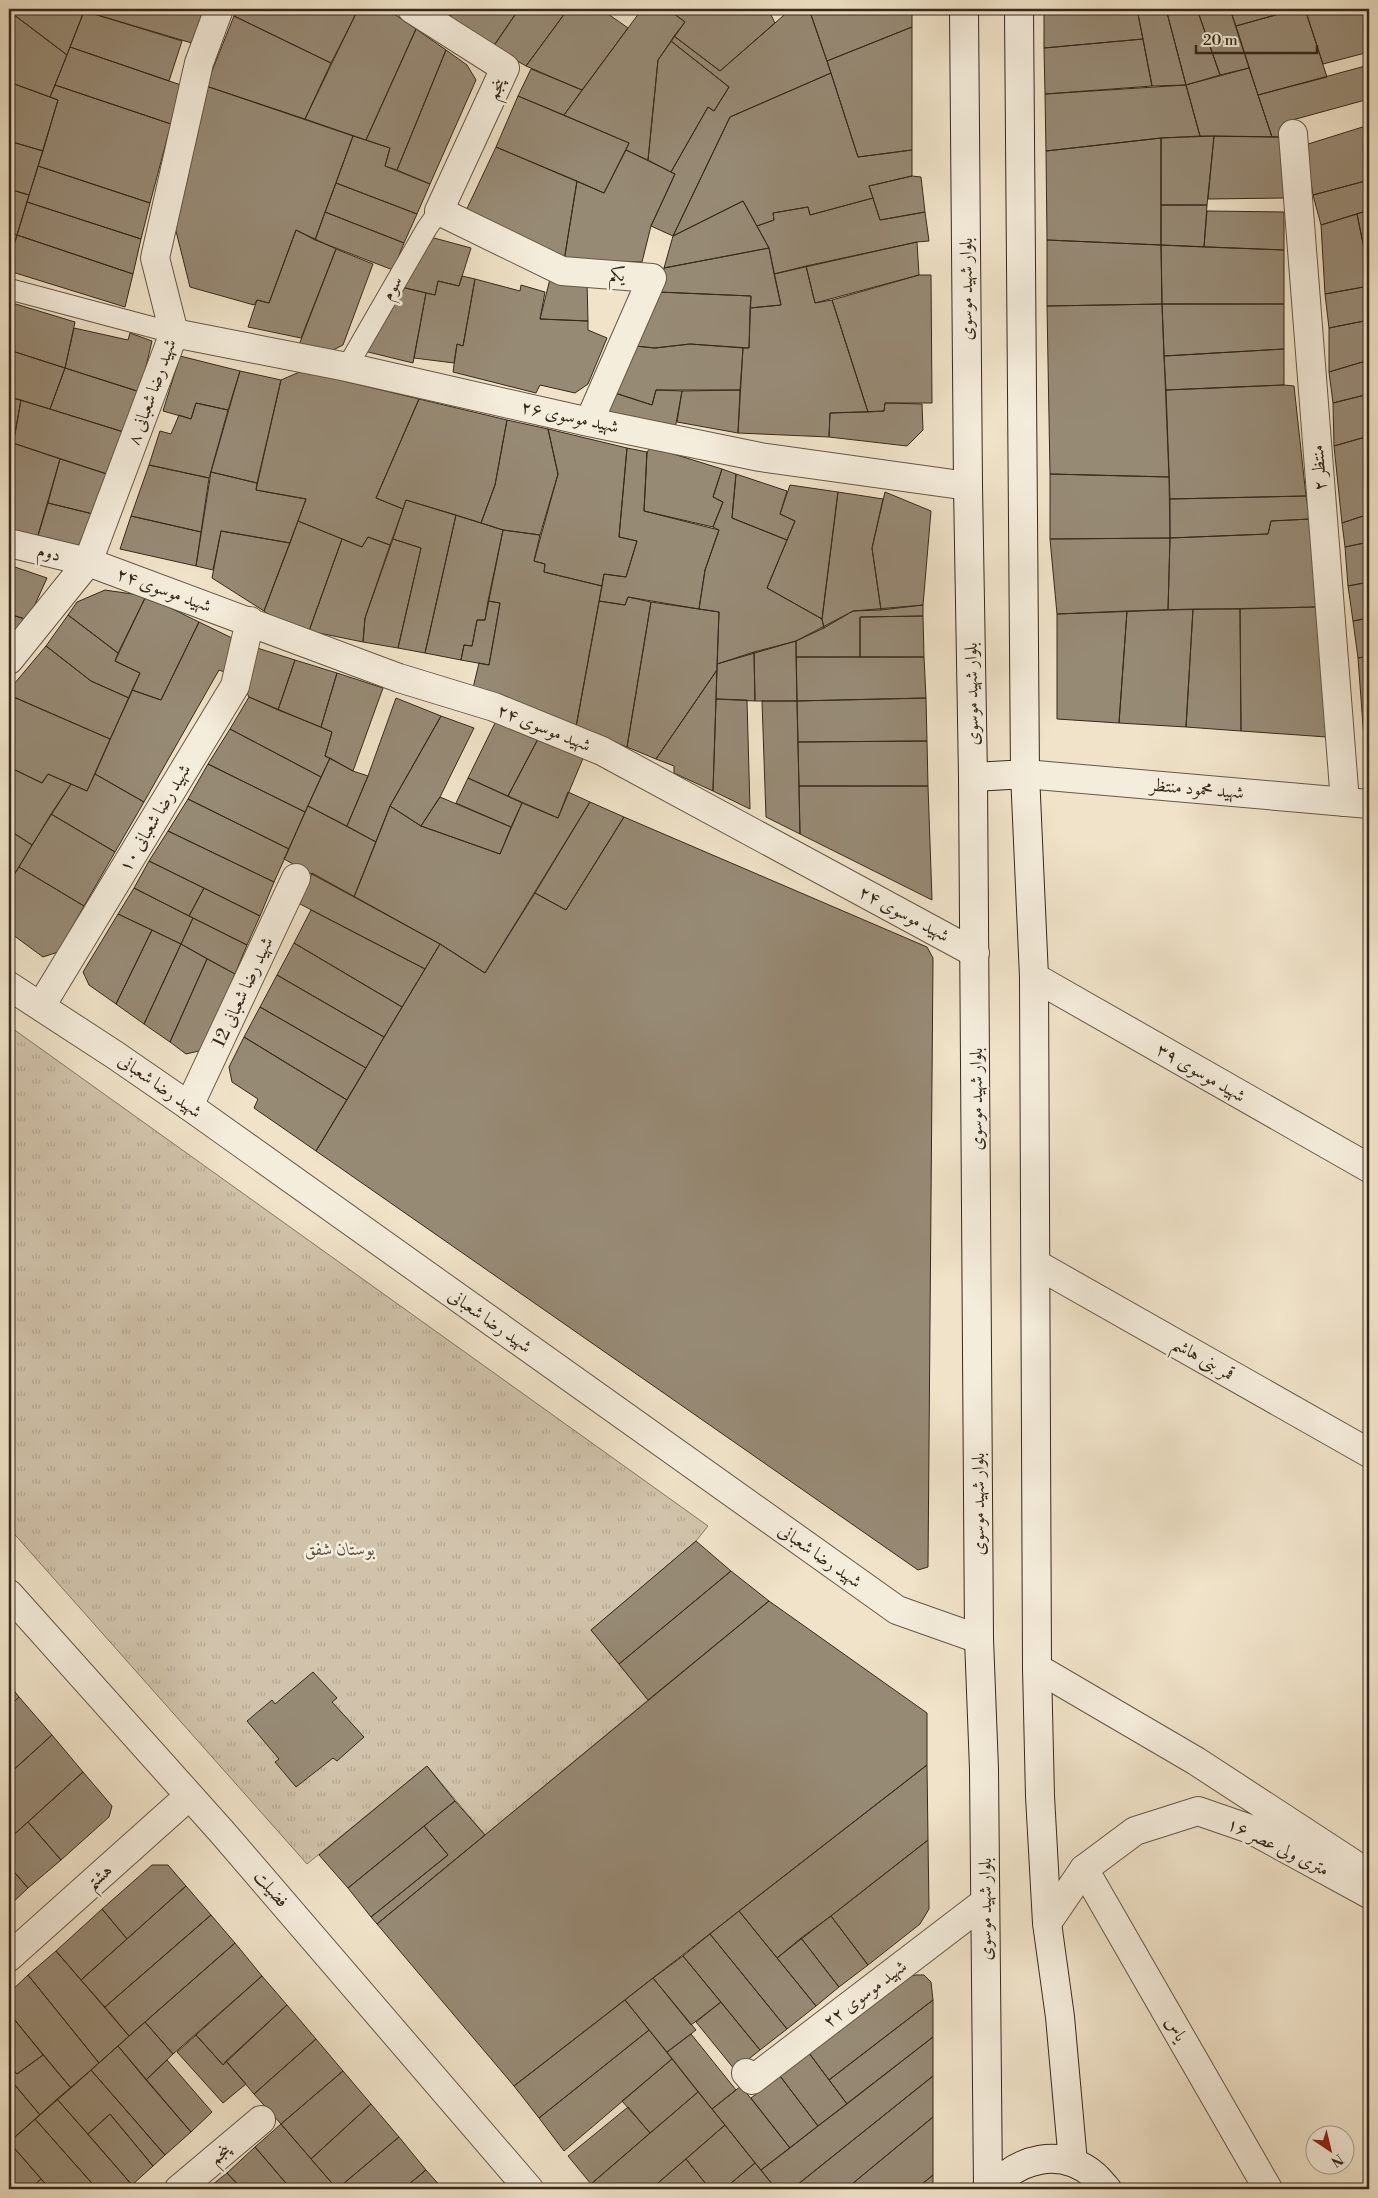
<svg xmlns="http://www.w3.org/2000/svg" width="1378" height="2198" font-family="'Libre Bodoni',Amiri,serif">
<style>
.park{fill:url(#park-tufts);stroke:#847663}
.building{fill:#978a75;stroke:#37291b}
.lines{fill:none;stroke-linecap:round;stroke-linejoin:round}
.service-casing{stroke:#655846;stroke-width:22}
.minor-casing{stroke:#655846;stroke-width:30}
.tertiary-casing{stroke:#655846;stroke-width:30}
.secondary-casing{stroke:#37291b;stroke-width:30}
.service{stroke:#f5eddc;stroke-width:20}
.minor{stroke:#f5eddc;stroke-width:28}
.tertiary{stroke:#f5eddc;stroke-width:28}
.secondary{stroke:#f5eddc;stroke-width:28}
.labels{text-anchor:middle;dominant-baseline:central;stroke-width:5;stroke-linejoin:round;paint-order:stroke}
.street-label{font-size:18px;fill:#37291b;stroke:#f5eddc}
.park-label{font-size:18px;font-style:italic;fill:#5e503f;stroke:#f5eddc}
</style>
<defs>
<pattern id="park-tufts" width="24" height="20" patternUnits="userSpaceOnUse" patternTransform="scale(1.25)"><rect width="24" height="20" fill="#d1c3ab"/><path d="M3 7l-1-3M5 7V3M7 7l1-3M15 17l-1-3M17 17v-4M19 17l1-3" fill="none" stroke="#b4a893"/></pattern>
</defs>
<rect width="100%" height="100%" fill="#f0e3c9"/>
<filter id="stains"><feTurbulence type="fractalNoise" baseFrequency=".004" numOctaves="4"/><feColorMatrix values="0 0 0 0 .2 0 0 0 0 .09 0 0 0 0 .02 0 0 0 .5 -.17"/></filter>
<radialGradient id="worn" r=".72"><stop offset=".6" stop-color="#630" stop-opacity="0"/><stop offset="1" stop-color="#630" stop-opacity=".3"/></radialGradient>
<path class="park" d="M9 1026 708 1526 696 1541 591 1630 648 1700 485 1835 427 1766 307 1864 9 1528Z"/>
<path class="building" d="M9 9H85L67 55 9 11Z
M85 9H206L195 44 84 11Z
M238 9H356L358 10 331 63 234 16Z
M387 9 416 29 366 140 305 119 358 9Z
M429 9H456L447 20Z
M456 9H519L493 47 447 20Z
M519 9H568L526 66 493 47Z
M568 9H601L628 28 582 90 526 66Z
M642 9H668L685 22 658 60 648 160 626 150 629 143 564 115Z
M673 9H768L775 23 720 71 674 36 685 22 670 11Z
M791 9H809L831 73 730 117 673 236 651 226 675 174 671 172 708 107 714 111 729 87 671 41 674 36 720 71Z
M809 9H912V27L827 61Z
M1044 9H1137L1143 39 1044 48Z
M1137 9H1166L1186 85 1152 86Z
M1166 9H1197L1220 75 1186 85Z
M1197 9H1230L1249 68 1220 75Z
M1230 9H1297L1236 26Z
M1297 9H1305L1327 77 1258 95 1236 26Z
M1305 9H1369V52L1323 64Z
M9 11 67 55 50 97 9 82Z
M84 11 182 41 169 81 70 47Z
M234 16 331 63 305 119 206 86Z
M912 27V150L858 157 827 61Z
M416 29 446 50 397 170 385 166 390 148 366 140Z
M1143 39 1152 86 1045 94 1044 48Z
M671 41 729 87 714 111 708 107 671 172 648 160 658 60Z
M70 47 181 85 171 124 55 85Z
M446 50 467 65 476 80 430 184 397 170Z
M1369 65V99L1285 122 1284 137H1272L1258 95Z
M1249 68 1272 137 1200 136 1186 85Z
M531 69 582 90 564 115 518 96Z
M831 73 858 157 912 150V176L869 186 873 198 810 215 808 207 773 213 774 220 757 226 743 201 673 236 730 117Z
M9 82 58 100 43 151 9 141Z
M55 85 171 124 150 203 38 166 58 100 50 97Z
M1186 85 1200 136 1161 138 1046 151 1045 94Z
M206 86 353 136 315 240 296 230 269 303 257 300 254 305 190 287 174 223Z
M518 96 629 143 604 193 496 147Z
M1369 125V180L1313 195 1305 145Z
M353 136 390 148 385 166 430 184 417 214 336 183Z
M1214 136 1284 137V198L1208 199Z
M1214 136 1207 205H1161V138Z
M1161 138V245L1047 240 1046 151Z
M9 141 43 151 29 195 9 189Z
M496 147 577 181 564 261 463 217Z
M626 150 675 174 651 226 642 262 564 261 577 181 604 193Z
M38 166 150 203 141 239 27 202Z
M912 176 921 177 925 212 880 220 869 186Z
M1369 180V210L1321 225 1313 195Z
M336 183 417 214 404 243 325 212Z
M9 189 29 195 17 235 9 233Z
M873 198 880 220 925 212 929 241 917 242 774 274 769 248 757 226 774 220 773 213 808 207 810 215Z
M743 201 769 248 664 268 673 236Z
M27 202 141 239 133 274 17 235Z
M1161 205H1207L1204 247 1161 245Z
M1369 210V273L1357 214Z
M1207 211 1284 212V250L1204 247Z
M325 212 404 243 393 270 315 240Z
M1357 214 1369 273V286L1325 294 1321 225Z
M296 230 336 249 301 338 248 327 257 300 269 303Z
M9 233 17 235 9 262Z
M17 235 133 274 125 307 9 271V262Z
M423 235 471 248 459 286 438 281 435 295 397 286Z
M1047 240 1161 245 1162 304 1047 306Z
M917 242 919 275 815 303 806 266Z
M1161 245 1284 250V304H1162Z
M769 248 781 305 750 308 751 296 658 292 664 268Z
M336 249 373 264 343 345 333 350 299 345Z
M806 266 815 303 832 300 868 412 830 413 829 437 738 433 743 348H749L750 308 781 305 774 274Z
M551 275 587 281 588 321 540 319Z
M919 275H931L932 403H885L884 411 868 412 832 300Z
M462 276 475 279 463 346 457 344 454 363 414 358 426 293 435 295 438 281 459 286Z
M475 279 520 291 521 285 545 292 540 319 588 321V330L607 338 588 384 575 393 540 385 536 393 453 372 457 344 463 346Z
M397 286 426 293 413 363 364 351Z
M1369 286V320L1329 328 1325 294Z
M658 292 751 296 749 348 690 344 655 348 635 346Z
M9 302 75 322 65 368 9 350Z
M1162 304 1169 477 1050 474 1047 306Z
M1162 304H1284V349L1164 356Z
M1369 320V360L1329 372V328Z
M74 328 128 340 130 333 152 341 140 392 65 368Z
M690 344 743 348 740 390H656L652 405 615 393 635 346 655 348Z
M1284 349V385L1166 390 1164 356Z
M9 350 65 368 50 409 9 397Z
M180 356 240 371 228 410 196 403 191 419 163 411Z
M1369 360V394L1333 403 1329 372Z
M65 368 140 392 130 434 50 409Z
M240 371 281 380 257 483 211 472Z
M302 371 419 399 376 498 403 509 390 545 368 537 362 547 298 521 306 499 256 490 281 380Z
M1284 385 1294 386 1306 496 1170 499 1166 390Z
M656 390 682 391 675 429 607 411 615 393 652 405Z
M740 390 738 433 677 422 682 391Z
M1369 394V436L1334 446 1333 403Z
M9 397 21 400 9 469Z
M419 399 507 420 495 485 481 523 406 500 403 509 376 498Z
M21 400 130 434 110 475 13 443Z
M196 403 228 410 209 478 149 465 160 431 171 434 179 415 191 419Z
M885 403 922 404 923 430 907 446 829 437 830 413 884 411Z
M507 420 548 429 558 474 540 535 503 530 481 523 495 485Z
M548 429 627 448 619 537 637 541 626 577 604 574 602 586 544 572 545 564 534 561 558 474Z
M1369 436V514L1342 523 1334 446Z
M13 443 60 459 36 542 9 536V469Z
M651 447 722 469 713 497 723 502 713 527 644 511 647 452Z
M627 448 647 452 644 511 719 530 705 570 699 609 628 597 625 605 599 601 604 574 626 577 637 541 619 537Z
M60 459 110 475 93 514 48 503Z
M149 465 209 478 201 532 131 516Z
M722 469 736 474 732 518 787 540 767 588 822 619 824 628 796 641 717 664 719 612 699 609 705 570 719 530 713 527 723 502 713 497Z
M211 472 257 483 256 490 306 499 290 543 221 531 213 570 196 566Z
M736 474 787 491 780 514 795 521 787 540 732 518Z
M1050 474 1169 477 1170 538 1050 539Z
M790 485 838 492 822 619 767 588 795 521 780 514Z
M838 492 883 499 872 548 881 610 853 611 824 628 822 619Z
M885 492 931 511 923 605 881 610 872 548Z
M1306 496 1310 519 1271 521 1268 534 1170 538V499Z
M406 500 456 515 425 653 398 648 421 548 393 539Z
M48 503 93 514 76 551 36 542Z
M1369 514V542L1345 547 1342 523Z
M456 515 503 530 485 620H477L472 646 464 645 461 660 425 653Z
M131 516 201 532 196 566 120 549Z
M1310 519 1316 607 1168 610 1170 538 1268 534 1271 521Z
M298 521 342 539 309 631 280 622 264 611Z
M503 530 540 535 534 561 545 564 544 572 602 586 576 727 473 688 479 663 489 665 500 603 488 601Z
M221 531 290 543 264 611 212 578Z
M368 537 390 545 365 618 363 642 309 631 342 539 362 547Z
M1170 538 1168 610 1057 614 1050 539Z
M393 539 421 548 398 648 363 642 365 618Z
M1369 542V582L1348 586 1345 547Z
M9 565 47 578 28 620 9 614Z
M1369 582V618L1353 621 1348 586Z
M105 590 146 596 118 653 68 615 77 602Z
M146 596 199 622 161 700 132 690 140 673 115 661Z
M628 597 651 602 627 747 576 727 599 601 625 605Z
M488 601 500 603 489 665 461 660 464 645 472 646 477 620H485Z
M651 602 719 612 717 670 656 759 627 747Z
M923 605V616L860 617V657H796V641L853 611Z
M1316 607 1327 737 1241 731 1240 609Z
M1193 609 1186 727 1119 723 1127 611Z
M1193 609H1240L1241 731 1186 727Z
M1127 611 1119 723 1057 719V614Z
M9 614 28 620 9 645Z
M68 615 118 653 115 661 140 673 129 698 91 681 46 646Z
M923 616 924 657H860V617Z
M1369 618V656L1358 658 1353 621Z
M199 622 234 639 230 674 219 670 144 802 95 774 132 690 161 700Z
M796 641 797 701H755L754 652Z
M46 646 91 681 129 698 110 739 9 695V690Z
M254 647 295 660 278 710 249 697 245 689Z
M754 652 755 701 716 699 717 664Z
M1369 656V740L1364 739 1358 658Z
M796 657H924L926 698 797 701Z
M295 660 337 673 321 727 278 710Z
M717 670 716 699 713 791 674 773V766L656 759Z
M337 673 383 688 353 771 325 756 332 732 321 727Z
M9 695 110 739 87 791 48 774 42 783 9 767Z
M249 697 332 732 325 756 330 758 321 777 230 729Z
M396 698 441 716 390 806 376 842 347 826 368 776Z
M926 698 927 741 798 742 797 701Z
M716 699 747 700 750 809 713 791Z
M762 701H797L800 834 766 817Z
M441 716 474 728 440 797 421 826 390 806Z
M497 719 539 737 508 796 468 778Z
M230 729 321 777 305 812 208 764Z
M539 737 584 756 558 818 508 796Z
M927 741 928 786H799L798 742Z
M330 758 353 771 368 776 347 826 308 806Z
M208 764 305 812 289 849 188 799Z
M9 767 42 783 48 774 71 784 32 845 9 830Z
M95 774 144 802 115 852 51 814 71 784 87 791Z
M468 778 522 803 511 827 456 803Z
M799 786H928L932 900 800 834Z
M568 792 590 802 485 973 440 944 354 897 390 806 421 826 500 854 522 803 558 818Z
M440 797 511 827 500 854 421 826Z
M188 799 289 849 274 882 168 831Z
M590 802 624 817 566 910 535 893Z
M308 806 376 842 354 897 284 859Z
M51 814 115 852 84 906 19 867Z
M624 817 927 947 933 958 928 1567 918 1570 316 1151 440 944 485 973 535 893 566 910Z
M9 830 32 845 9 883Z
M168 831 274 882 260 916 149 861Z
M149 861 204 888 189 916 134 888Z
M19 867 84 906 58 952 43 957 9 932V883Z
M312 873 440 944 425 969 300 904Z
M134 888 193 918 181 944 118 914Z
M204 888 260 916 247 945 189 916Z
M311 910 425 969 402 1007 294 943Z
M118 914 152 930 116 1004 89 985 83 972Z
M193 918 247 945 235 974 181 944Z
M152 930 181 944 144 1024 116 1004Z
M294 943 402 1007 384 1037 277 975Z
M181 944 207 959 170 1042 144 1024Z
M207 959 235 974 203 1050 186 1054 170 1042Z
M277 975 384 1037 366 1068 260 1007Z
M260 1007 366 1068 347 1100 244 1037Z
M244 1037 347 1100 316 1151 254 1108 258 1099 232 1082 229 1067Z
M696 1541 731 1571 619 1664 591 1630Z
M731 1571 769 1601 648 1700 619 1664Z
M769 1601 927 1713V1765L514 2086 377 1924Z
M313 1672 337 1698 332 1702 364 1737 337 1761 333 1758 296 1787 275 1762 279 1759 247 1721 272 1700 275 1704Z
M9 1684 19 1697 9 1707Z
M19 1697 52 1735 9 1774V1707Z
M52 1735 83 1772 9 1839V1774Z
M927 1765 928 1840 777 1958 739 1911Z
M427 1766 455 1801 348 1888 319 1855Z
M83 1772 112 1806 109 1817 61 1860 28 1822Z
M455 1801 485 1835 377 1924 371 1917 448 1855 424 1826Z
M28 1822 61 1860 28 1888 9 1866V1839Z
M424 1826 448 1855 371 1917 348 1888Z
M928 1840 929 1909 920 1924 868 1965 831 1916Z
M152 1865H168L186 1886 127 1939 102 1909Z
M9 1866 28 1888 9 1906Z
M186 1886 211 1915 105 2007 81 1980Z
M102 1909 127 1939 81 1980 56 1951Z
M739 1911 816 2006 787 2029 710 1934Z
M211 1915 235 1943 129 2036 105 2007Z
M831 1916 868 1965 839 1987 801 1938Z
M710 1934 787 2029 760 2050 683 1956Z
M801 1938 839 1987 816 2006 777 1958Z
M235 1943 262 1976 173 2054 145 2022Z
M56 1951 129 2036 99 2063 28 1975Z
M683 1956 721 2002 691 2025 653 1978Z
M28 1975 99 2063 71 2088 9 2013V1993Z
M916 1975H924L931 1982 933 2000 829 2080 809 2053 910 1976Z
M262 1976 287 2005 223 2065 196 2035Z
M653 1978 696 2030 667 2052 625 2000Z
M625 2000 649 2030 539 2118 514 2086Z
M933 2000V2037L847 2104 829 2080Z
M721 2002 760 2050 735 2070 696 2022Z
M287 2005 316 2039 254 2094 226 2061Z
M9 2013 43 2055 17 2074 9 2065Z
M145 2022 173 2054 146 2080 118 2046Z
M649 2030 672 2059 564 2151 539 2118Z
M691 2034 736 2090 712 2109 667 2052Z
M196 2035 223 2065 226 2061 246 2084 223 2103 177 2052Z
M933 2037V2076L792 2189H776L761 2170Z
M316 2039 343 2071 281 2124 254 2094Z
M118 2046 191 2132 165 2155 91 2070Z
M809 2053 847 2104 818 2126 780 2076Z
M43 2055 71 2088 40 2115 9 2078V2065L17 2074Z
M672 2059 698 2092 650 2133 622 2101Z
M167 2060 212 2112 191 2132 146 2080Z
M91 2070 165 2155 153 2166 110 2114 88 2134 57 2099Z
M343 2071 371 2104 311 2159 281 2124Z
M780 2076 818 2126 790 2148 751 2098Z
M933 2076V2117L846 2189H792Z
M9 2078 40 2115 14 2138 9 2131Z
M741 2086 790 2148 761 2170 712 2109Z
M698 2092 725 2125 651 2189H596L591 2184Z
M57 2099 132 2185 127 2189H97L35 2119Z
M371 2104 399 2137 337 2189 311 2159Z
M628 2107 650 2133 591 2184 568 2156Z
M110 2114 153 2166 132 2185 88 2134Z
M933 2117V2175L916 2189H846Z
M35 2119 97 2189H50L9 2142Z
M281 2124 337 2189H291L255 2147Z
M725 2125 755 2163 724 2189H710L686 2159Z
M399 2137 426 2170 403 2189H337Z
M9 2142 41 2179 30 2189H9Z
M255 2147 291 2189H242L227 2173Z
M686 2159 710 2189H651Z
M755 2163 776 2189H724Z
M426 2170 443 2189H403Z
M227 2173 242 2189H207Z
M933 2175V2189H916Z
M41 2179 50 2189H30Z"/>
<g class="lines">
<g class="service-casing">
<path id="service" d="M9 289 174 333
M347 367 427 228 439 211"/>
</g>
<g class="minor-casing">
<path id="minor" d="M412 9 505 68 439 211 562 271 652 278 589 422
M1293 134 1345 802
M174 333 347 367 589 422 760 457 968 486
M9 543 88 562 399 678 494 707 602 751 975 953
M9 660 88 562 174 333 155 258 199 63 219 9
M1034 977 1369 1168
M41 1006 235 686 250 621
M189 1106 296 878
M1084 1869 1268 2189
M9 1957 189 1796
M746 2073 752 2080 985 1902
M179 2189 261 2120"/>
</g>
<g class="tertiary-casing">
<path id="tertiary" d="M1025 774 1369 804
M9 986 115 1055 189 1106 897 1610 979 1639
M1036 1264 1369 1453
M9 1594 222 1832 529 2189
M1037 1668 1196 1761 1369 1874
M1047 1923 1084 1869 1135 1831 1198 1811 1250 1829 1369 1894"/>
</g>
<g class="secondary-casing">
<path id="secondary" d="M964 9 968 486 973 777 979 1639 984 1769 988 2189
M1019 9 1025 774 1034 977 1037 1668 1040 1796 1047 1923 1060 2017 1073 2162
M973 777 1025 774
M992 2189C1018 2158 1060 2147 1094 2175 1099 2179 1103 2185 1107 2189"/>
</g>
<use href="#service" class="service"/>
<use href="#minor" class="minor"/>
<use href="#tertiary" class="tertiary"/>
<use href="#secondary" class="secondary"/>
</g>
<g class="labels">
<g class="street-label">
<text transform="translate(496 89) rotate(-65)">پنجم</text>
<text transform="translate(617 275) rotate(5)">یکم</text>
<text transform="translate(392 288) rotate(-60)">سوم</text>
<text transform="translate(966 289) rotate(-90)">بلوار شهید موسوی</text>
<text transform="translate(152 392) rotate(-70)">شهید رضا شعبانی ۸</text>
<text transform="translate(570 417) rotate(12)">شهید موسوی ۲۶</text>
<text transform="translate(1319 468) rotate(-94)">منتظر ۲</text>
<text transform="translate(49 553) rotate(13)">دوم</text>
<text transform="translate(164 590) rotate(20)">شهید موسوی ۲۴</text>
<text transform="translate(972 694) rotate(-91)">بلوار شهید موسوی</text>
<text transform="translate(544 728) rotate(22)">شهید موسوی ۲۴</text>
<text transform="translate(1197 789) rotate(5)">شهید محمود منتظر</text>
<text transform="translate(155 818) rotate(-59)">شهید رضا شعبانی ۱۰</text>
<text transform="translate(904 914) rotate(28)">شهید موسوی ۲۴</text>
<text transform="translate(243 992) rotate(-65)">شهید رضا شعبانی 12</text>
<text transform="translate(1201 1073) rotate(30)">شهید موسوی ۳۹</text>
<text transform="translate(160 1086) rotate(35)">شهید رضا شعبانی</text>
<text transform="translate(976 1099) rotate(-90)">بلوار شهید موسوی</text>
<text transform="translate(490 1321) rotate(35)">شهید رضا شعبانی</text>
<text transform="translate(1203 1359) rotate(30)">قمر بنی هاشم</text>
<text transform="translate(978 1504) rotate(-90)">بلوار شهید موسوی</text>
<text transform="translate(820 1556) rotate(35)">شهید رضا شعبانی</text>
<text transform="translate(1278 1847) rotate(26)">۱۶ متری ولی عصر</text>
<text transform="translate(99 1877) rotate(-42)">هشتم</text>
<text transform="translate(271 1889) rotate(49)">فضیلت</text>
<text transform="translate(985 1909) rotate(-90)">بلوار شهید موسوی</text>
<text transform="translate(865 1994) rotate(-37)">شهید موسوی ۲۲</text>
<text transform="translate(1176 2029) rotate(60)">یاس</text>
<text transform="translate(220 2154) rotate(-40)">پنجم</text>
</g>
<g class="park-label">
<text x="340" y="1549">بوستان شفق</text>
</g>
</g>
<rect width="1378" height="2198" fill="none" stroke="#f0e3c9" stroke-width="30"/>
<rect x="10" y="10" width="1358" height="2178" fill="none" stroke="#37291b" stroke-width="2.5"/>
<rect x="15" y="15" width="1348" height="2168" fill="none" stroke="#37291b"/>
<g transform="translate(1330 2150) rotate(145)"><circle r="24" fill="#f5eddc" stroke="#a99f8f"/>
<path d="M0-4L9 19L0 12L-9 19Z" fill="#8f2418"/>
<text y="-8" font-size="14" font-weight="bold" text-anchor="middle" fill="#37291b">N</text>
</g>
<path d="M1196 45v8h121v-8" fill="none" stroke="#37291b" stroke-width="2.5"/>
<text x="1203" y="45" font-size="15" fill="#37291b" stroke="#f5eddc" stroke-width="4" paint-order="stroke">20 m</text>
<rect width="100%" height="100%" filter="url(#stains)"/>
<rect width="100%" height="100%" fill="url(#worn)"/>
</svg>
